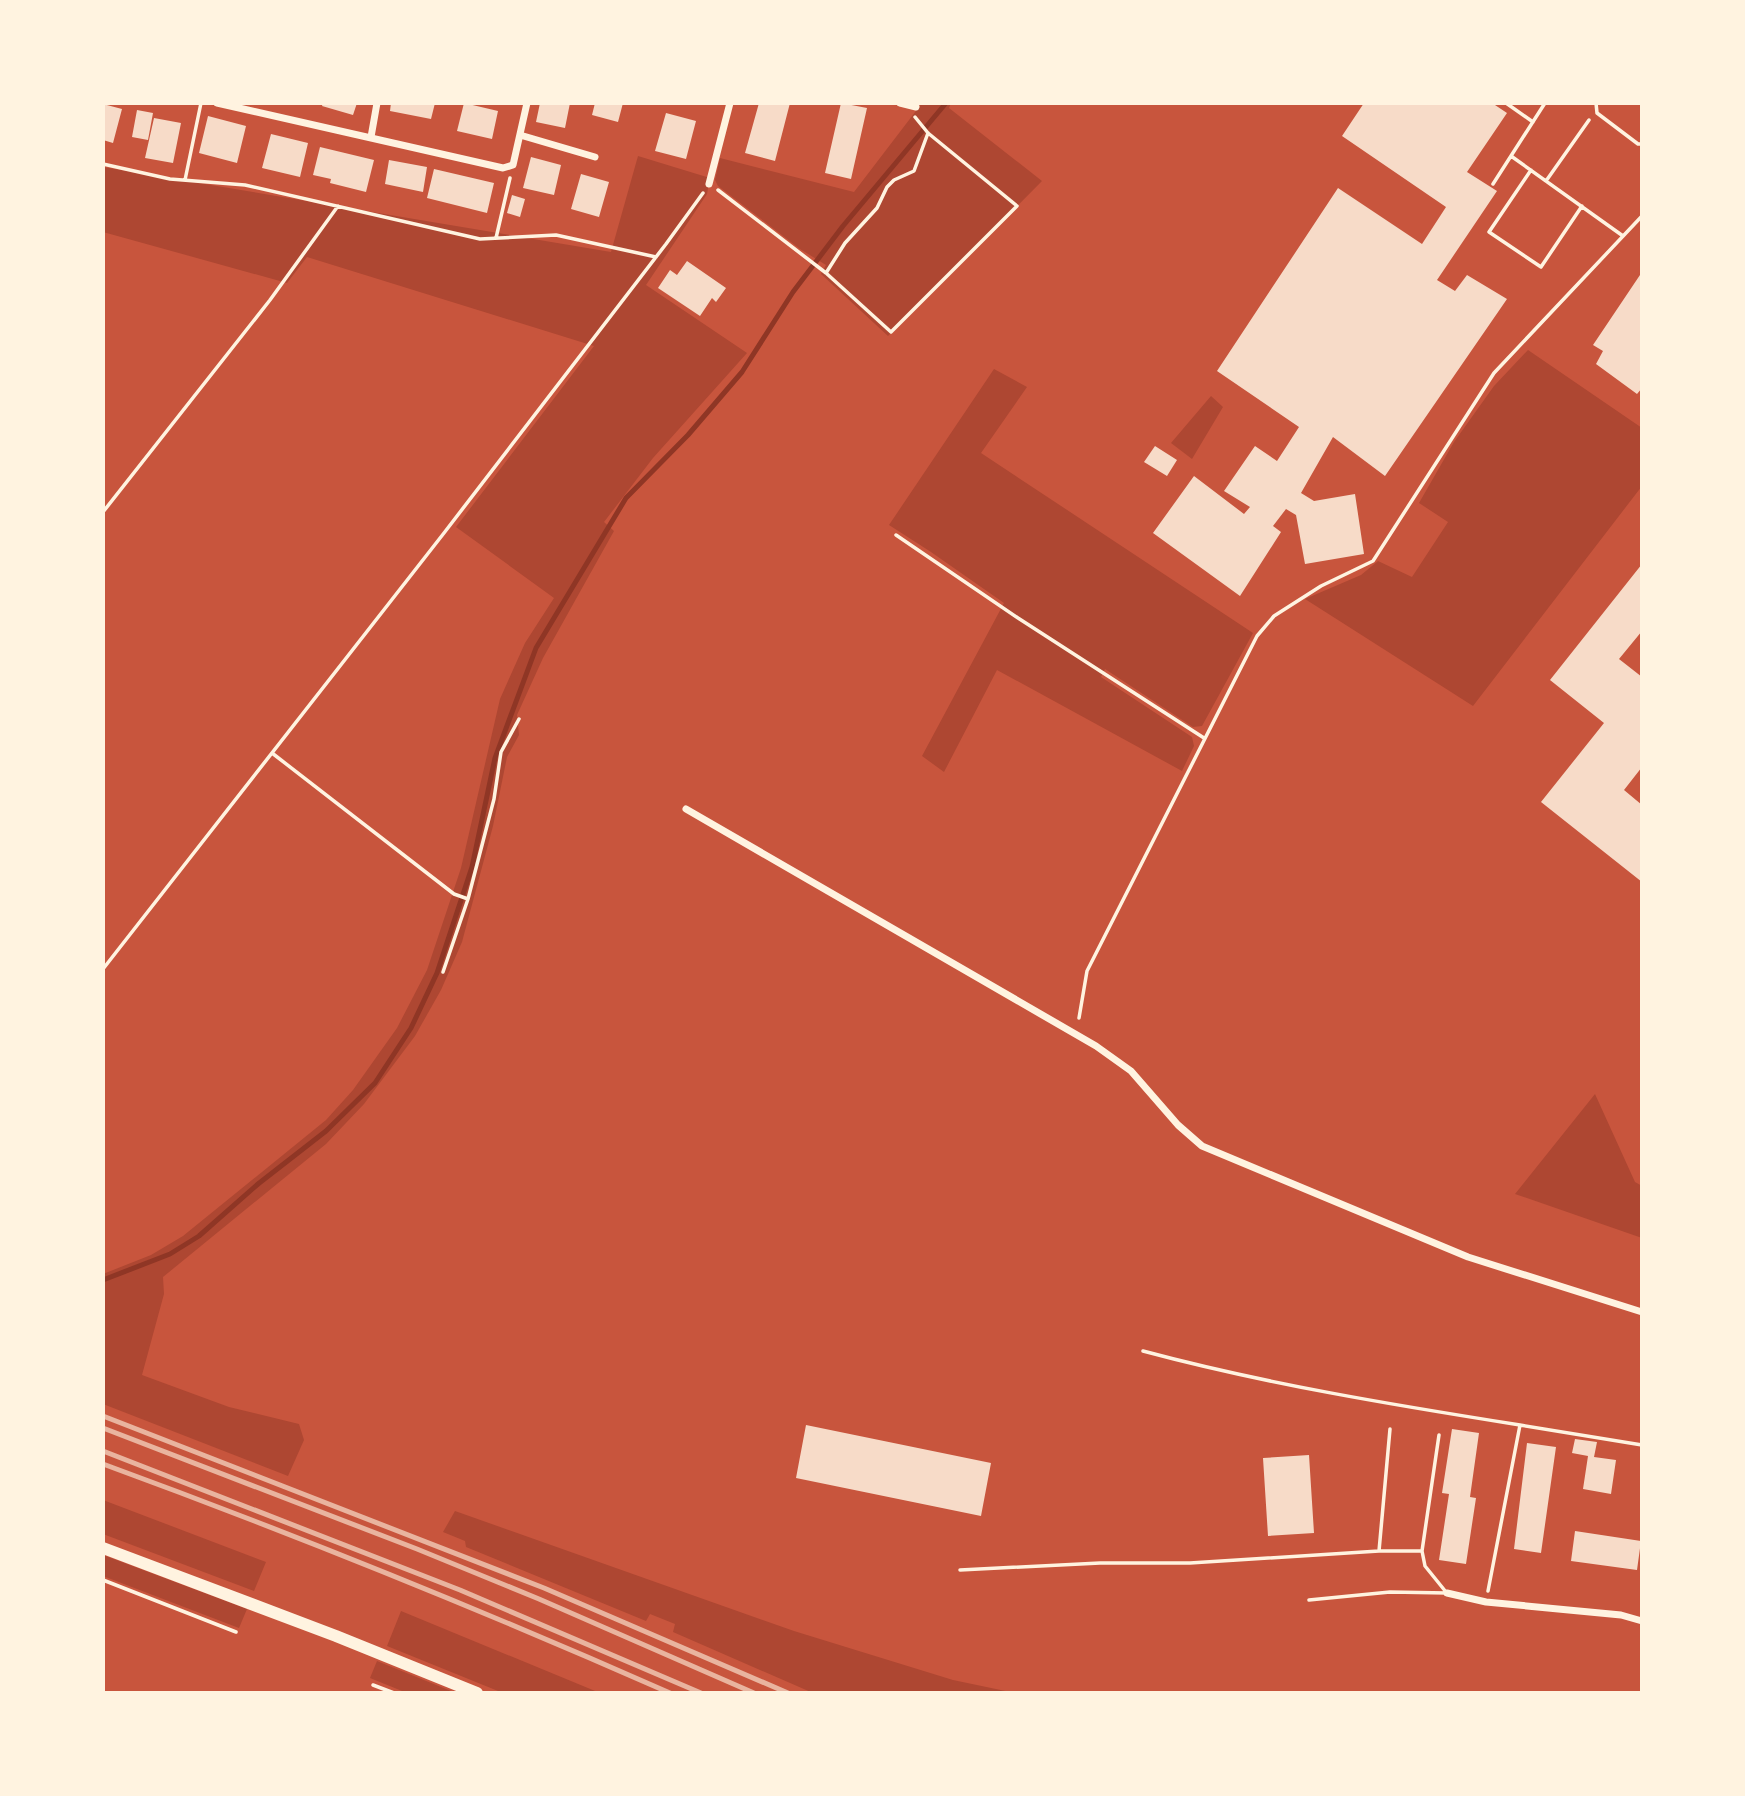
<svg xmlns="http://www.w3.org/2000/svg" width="1745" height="1796" font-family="'Varela Round',sans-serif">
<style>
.green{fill:#ae4732}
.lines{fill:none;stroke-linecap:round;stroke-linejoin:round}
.stream{stroke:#8f3625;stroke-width:5}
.building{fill:#f7dbc8}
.path{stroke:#fff3e0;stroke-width:3.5}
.service{stroke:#fff3e0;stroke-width:3.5}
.minor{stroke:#fff3e0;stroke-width:7}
.primary{stroke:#fff3e0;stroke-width:12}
.rail{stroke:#e9b49f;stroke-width:5}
</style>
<rect width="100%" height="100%" fill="#c8553d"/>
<path class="green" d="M922 103H951L949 108 1042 181 888 336 821 274 826 265 800 249 718 186 715 180 720 158 854 192Z
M638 156 710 178 707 194 646 285 747 353 653 458 604 522 614 531 543 658 517 715 519 735 507 757 493 826 462 942 441 990 415 1036 364 1104 326 1144 163 1277 164 1294 142 1375 229 1407 299 1424 304 1440 288 1476 103 1404V1274L151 1255 183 1236 326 1120 353 1090 397 1028 427 970 461 868 500 699 525 643 554 598 456 527 594 346 307 257 287 283 103 232V167L611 252Z
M1528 350 1642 428V486L1473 706 1305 599 1361 575 1378 561 1412 577 1448 522 1419 503 1454 442 1494 386Z
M994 369 1027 387 981 453 1253 633 1202 726 1193 727 1105 669 1101 677 1192 737 1194 746 1182 771 997 670 944 772 922 756 1004 603 931 552 889 525Z
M1211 396 1223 407 1192 459 1171 443Z
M1595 1094 1635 1182 1642 1186V1238L1515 1194Z
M103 1500 266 1562 254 1591 103 1534Z
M455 1511 794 1631 953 1680 1015 1693H813L673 1632 675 1624 650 1614 646 1621 466 1547 465 1541 443 1532Z
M103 1555 247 1609 239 1628 103 1576Z
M401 1611 600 1693H503L387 1646Z
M377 1661 456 1693H407L370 1678Z"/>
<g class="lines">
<path class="stream" d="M103 1280 170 1254 199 1236 258 1184 326 1131 375 1083 411 1028 437 973 472 867 495 758 536 648 626 498 688 435 742 372 793 292 843 226 946 103"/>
</g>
<path class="building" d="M323 103H357L353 115 322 106Z
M391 103H435L431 119 390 111Z
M464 103 498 111 492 139 457 131Z
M540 103H570L565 128 536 122Z
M595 103H623L618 122 592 115Z
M759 103H790L775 161 745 153Z
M841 103 867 108 851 179 825 173Z
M1364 103H1492L1507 113 1467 172 1497 191 1437 280 1455 291 1467 275 1507 299 1385 476 1333 437 1301 493 1314 501 1355 494 1364 554 1305 564 1296 515 1286 509 1273 526 1281 532 1240 596 1153 533 1194 476 1244 514 1250 507 1224 491 1255 446 1277 461 1299 427 1217 371 1338 188 1422 244 1446 207 1342 136Z
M103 104 122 109 113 143 103 140Z
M137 110 153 113 148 140 132 137Z
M666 113 696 121 686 159 655 151Z
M208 116 246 126 237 163 199 153Z
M154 118 181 123 173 163 145 158Z
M271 134 308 143 300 177 262 168Z
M320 147 374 160 366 192 330 183 331 179 313 175Z
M531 157 561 165 554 195 523 188Z
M389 160 427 167 423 192 385 184Z
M434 169 494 183 487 213 427 198Z
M581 174 609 182 599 217 571 209Z
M512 195 525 199 520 217 507 213Z
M687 261 726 288 716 302 712 298 700 316 658 288 670 270 677 275Z
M1642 272V388L1637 394 1596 364 1603 351 1593 345Z
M1155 446 1177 460 1167 476 1144 462Z
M1642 564V631L1619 659 1642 677V767L1624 790 1642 805V882L1541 802 1604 723 1550 680Z
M806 1425 991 1463 981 1516 796 1478Z
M1452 1429 1479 1433 1470 1497 1476 1498 1466 1564 1439 1560 1449 1494 1442 1493Z
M1575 1439 1597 1442 1594 1457 1616 1460 1611 1494 1583 1489 1588 1456 1572 1453Z
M1527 1443 1556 1447 1541 1553 1514 1549Z
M1309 1455 1314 1533 1268 1536 1263 1458Z
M1575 1531 1641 1541 1637 1570 1571 1561Z"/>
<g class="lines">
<path class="path" d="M1506 103 1533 122
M1511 156 1623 236
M103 164 170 179 245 185 480 239 556 235 656 257
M1531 170 1489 232 1541 267 1582 206
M185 180 201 103
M1546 181 1589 120
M1493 184 1545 103
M718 190 826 273 891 332 1017 206 928 133 915 117
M496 238 510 178
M826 273 845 243 877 208 887 187 894 180 914 171 928 133
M103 512 270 300 338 206
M896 535 1018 618 1204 738
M272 753 454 894 468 899
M103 969 444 533 666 244 703 193
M443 972 468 899 494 799 501 752 519 719
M1079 1018 1087 971 1257 636 1274 616 1321 586 1373 561 1494 373 1642 216
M1143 1351C1266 1384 1394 1405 1520 1425L1488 1591
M1520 1425 1642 1445
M103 1580 236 1632
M373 1685 394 1693"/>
<path class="service" d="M1596 103 1597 113 1638 144H1642
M1390 1429 1379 1551H1422
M1439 1435 1422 1551 1425 1566 1446 1592
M960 1570 1100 1563H1190L1379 1551
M1309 1600 1390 1592 1447 1593"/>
<path class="minor" d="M217 103 503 168 513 165 527 103
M900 103 916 107
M520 135 595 157
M371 137 377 103
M709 184 730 103
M686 809 1096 1046 1131 1071 1178 1125 1202 1146 1468 1257 1642 1312
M1447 1593 1486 1602 1621 1615 1642 1621"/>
<path class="primary" d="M103 1548 336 1636 477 1693"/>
<path class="rail" d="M103 1416 544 1588 788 1693
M103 1428 417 1549 539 1599 754 1693
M103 1451 460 1590 701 1693
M103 1464C294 1534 484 1611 670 1693"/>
</g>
<rect width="1745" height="1796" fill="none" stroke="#fff3e0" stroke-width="210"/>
</svg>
